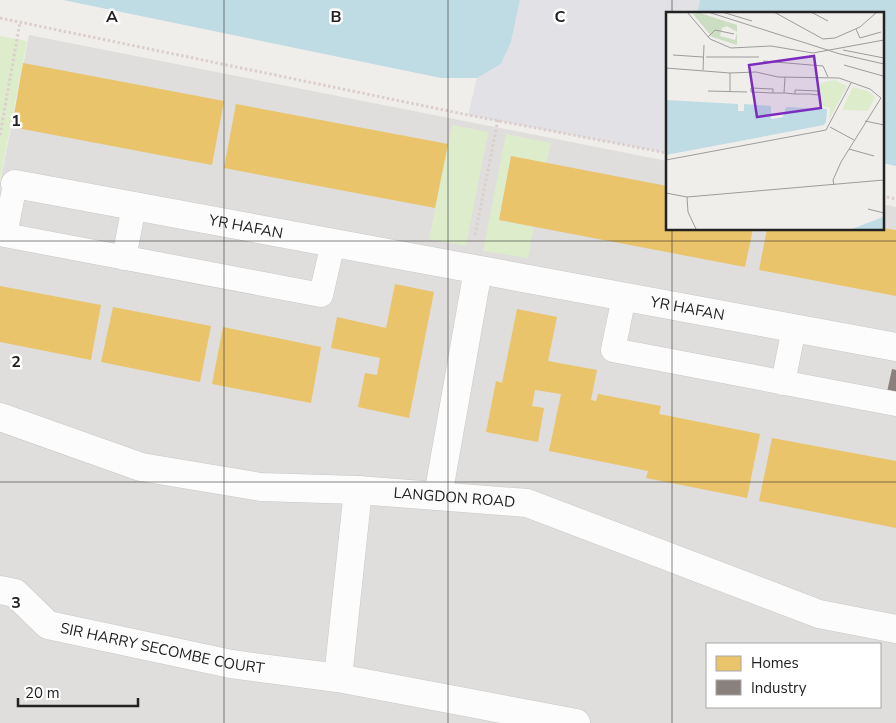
<svg xmlns="http://www.w3.org/2000/svg" width="896" height="723" font-family="'Nunito Sans',sans-serif">
<style>
.residential{fill:#dfdedc;fill-rule:evenodd}
.grass{fill:#ddeccb}
.plaza{fill:#e2e1e5}
.water{fill:#bfdbe3}
.homes{fill:#e9c46a}
.industry{fill:#8a817c}
.lines{fill:none;stroke-linecap:round;stroke-linejoin:round}
.service-casing{stroke:#c9c8c7;stroke-width:25}
.minor-casing{stroke:#c9c8c7;stroke-width:29}
.path{stroke:#dccecd;stroke-width:3;stroke-dasharray:2.5 2.5;stroke-linecap:butt}
.service{stroke:#fdfcfc;stroke-width:24}
.minor{stroke:#fdfcfc;stroke-width:28}
.grid{fill:none;stroke:#222;stroke-width:1;stroke-opacity:0.55}
.labels{text-anchor:middle;dominant-baseline:central;stroke-width:5;stroke-linejoin:round;paint-order:stroke}
.street-label{font-size:15px;fill:#222;stroke:#fff}
.inset-road{fill:none;stroke:#9e9c9b;stroke-width:1}
.view{fill:#7b2cbf;fill-opacity:0.15;stroke:#7b2cbf;stroke-width:2.5}
.inset-edge{fill:none;stroke:#222;stroke-width:2.5}
.grid-label{font-size:16px;text-anchor:middle;font-weight:bold;fill:#222;stroke:#fff;stroke-width:5;stroke-linejoin:round;paint-order:stroke}
</style>
<rect width="100%" height="100%" fill="#f0eeeb"/>
<path class="residential" d="M29 35 667 161V229H882V204L896 207V723H0V184ZM707 644H880V707H707Z"/>
<path class="grass" d="M0 36 27 41 0 181Z
M452 125 488 132 466 246 429 239Z
M506 134 551 143 546 163 511 156 499 220 534 227 528 258 483 251Z"/>
<path class="plaza" d="M520 0H700L697 14H667V153L468 115 477 78 501 64 511 42Z"/>
<path class="water" d="M63 0H520L511 42 501 64 477 78H441Z
M700 0H896V166L882 163V14H697Z"/>
<path class="homes" d="M23 63 224 101 212 165 12 127Z
M236 104 448 144 435 208 224 168Z
M511 156 667 186V229H753L745 267 499 220Z
M882 228 896 230V296L759 270 767 229Z
M395 284 434 292 409 418 358 407 365 373 377 375 380 358 331 348 337 317 386 328Z
M0 286 101 305 91 360 0 342Z
M113 307 211 326 200 382 101 362Z
M517 309 557 317 548 361 597 370 591 400 596 401 598 394 661 406 659 414 760 434 747 498 646 478 648 471 549 451 561 394 535 390 532 406 544 408 538 442 486 432 496 381 502 383Z
M223 327 321 347 311 403 212 384Z
M772 438 896 461V528L759 501Z"/>
<path class="industry" d="M892 369 896 370V394L887 392Z"/>
<g class="lines">
<g class="service-casing">
<path id="service" d="M15 184 5 235 321 295 333 243
M124 258 134 206
M624 297 613 350 896 404
M783 383 794 328"/>
</g>
<g class="minor-casing">
<g id="minor">
<path id="s1" d="M15 184 896 347"/>
<path id="s2" d="M0 417 141 467 261 487 358 490 527 503 819 614 896 629"/>
<path d="M438 496 478 270"/>
<path id="s3" d="M0 590 15 593 48 625 231 664 338 678 576 723"/>
<path d="M338 678 358 490"/>
</g>
</g>
<path class="path" d="M0 18 468 115 667 153
M0 135 20 22
M882 196 896 199
M475 235 498 120"/>
<use href="#service" class="service"/>
<use href="#minor" class="minor"/>
</g>
<path class="grid" d="M224 0V723M448 0V723M672 0V14M672 229V723M0 241H896M0 482H896"/>
<g class="labels">
<g class="street-label">
<text stroke="none"><textPath href="#s1" startOffset="235">YR HAFAN</textPath></text>
<text stroke="none"><textPath href="#s1" startOffset="684">YR HAFAN</textPath></text>
<text stroke="none"><textPath href="#s2" startOffset="465">LANGDON ROAD</textPath></text>
<text stroke="none"><textPath href="#s3" startOffset="178">SIR HARRY SECOMBE COURT</textPath></text>
</g>
</g>
<g transform="translate(666 12)">
<rect width="218" height="218" fill="#f0eeeb"/>
<path d="M169 68 181 74 163 108 164 96 153 93 154 71ZM187 75 202 79 209 85 202 99 176 98Z" fill="#ddeccb"/>
<path d="M34 1 71 13V33L46 25 27 2ZM61 14 71 20 69 28 54 24 56 16Z" fill="#cbdec1" fill-rule="evenodd"/>
<path d="M0 88 72 92V99H78V92L105 94V107L117 105 120 95 161 97 160 110 158 113 0 143ZM217 205V217H186Z" fill="#bfdbe3"/>
<path class="inset-road" d="M21 0 44 27 65 36 105 34 147 41 218 28M42 0 174 42 218 52M56 0 86 9M108 0 157 27 169 26 194 15 211 0M145 0 162 9M190 17 194 26 215 20M42 25 49 18 68 22M177 38 218 46M7 43 37 45M40 45H93M97 49 157 54 162 65M178 53 217 64M0 56 64 61 90 60 112 65 173 66 204 77 215 86M37 58 38 33M42 79 81 80M64 80V61M107 81V77L85 76V80L107 81H119L129 82H143L152 83V79L129 78V82M118 81 119 65M199 109 218 113M164 115 188 128M183 137 208 144M0 148 160 118 185 71M168 173 167 168 175 150 215 86M0 181 21 185 218 168M21 185 22 200 30 217M202 197 218 201"/>
<path class="view" d="M148 44 155 96 91 105 83 53Z"/>
<rect width="218" height="218" class="inset-edge"/>
</g>
<g class="grid-label">
<text x="112" y="22">A</text>
<text x="336" y="22">B</text>
<text x="560" y="22">C</text>
<text x="16" y="126">1</text>
<text x="16" y="367">2</text>
<text x="16" y="608">3</text>
</g>
<rect x="706" y="643" width="175" height="65" fill="#ffffff" stroke="#a7a7a7"/>
<rect x="716" y="656" width="25" height="15" fill="#e9c46a" stroke="#a7a7a7"/>
<text x="751" y="668" font-size="15" fill="#222222">Homes</text>
<rect x="716" y="680" width="25" height="15" fill="#8a817c" stroke="#a7a7a7"/>
<text x="751" y="693" font-size="15" fill="#222222">Industry</text>
<path d="M18 698v8h120v-8" fill="none" stroke="#222222" stroke-width="2.5"/>
<text x="25" y="698" font-size="15" fill="#222222" stroke="#ffffff" stroke-width="4" paint-order="stroke">20 m</text>
</svg>
